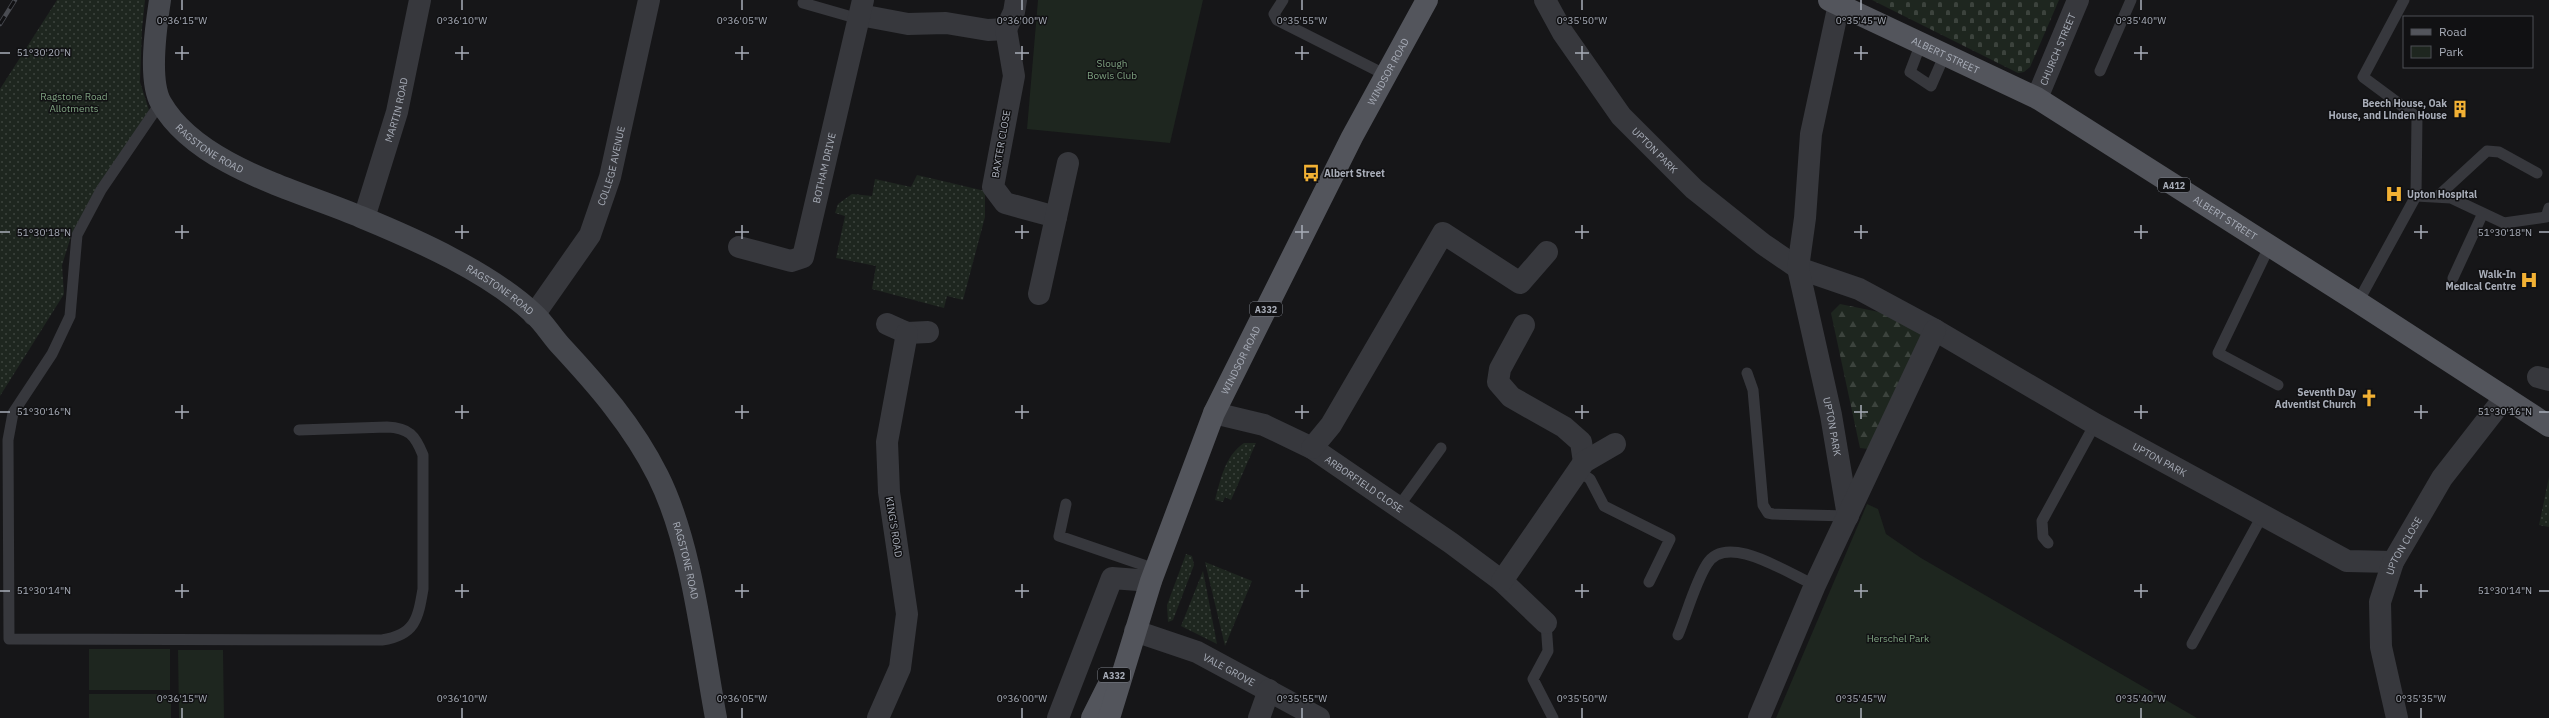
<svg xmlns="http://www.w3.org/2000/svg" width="2549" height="718" font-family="'IBM Plex Sans',sans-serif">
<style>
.grass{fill:url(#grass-dots)}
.forest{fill:url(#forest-firs)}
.cemetery{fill:url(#cemetery-stones)}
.park{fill:#1e261f}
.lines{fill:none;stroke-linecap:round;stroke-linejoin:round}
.service{stroke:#37383d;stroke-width:11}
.minor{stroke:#37383d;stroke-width:22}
.secondary{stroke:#45474d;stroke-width:22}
.primary{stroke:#53555c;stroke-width:22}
.rail-casing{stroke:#4a4c52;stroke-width:4.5}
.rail{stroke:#111113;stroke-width:3;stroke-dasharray:9;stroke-linecap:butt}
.ticks{fill:none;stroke:#a8adb8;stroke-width:1.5}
.labels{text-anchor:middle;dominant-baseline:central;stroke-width:3;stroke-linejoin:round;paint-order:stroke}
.shield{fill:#111113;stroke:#7b7e86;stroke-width:1}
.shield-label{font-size:9px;font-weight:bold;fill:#a8adb8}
.street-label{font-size:10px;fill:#a8adb8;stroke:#111113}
.park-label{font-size:10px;fill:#7fa381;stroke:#111113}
.poi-label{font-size:10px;font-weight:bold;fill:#a8adb8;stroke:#111113;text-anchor:end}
.ticks-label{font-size:10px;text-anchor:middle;fill:#a8adb8;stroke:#111113;stroke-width:3;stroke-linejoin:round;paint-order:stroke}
</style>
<defs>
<pattern id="grass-dots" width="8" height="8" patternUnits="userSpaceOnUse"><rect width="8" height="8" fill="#1e261f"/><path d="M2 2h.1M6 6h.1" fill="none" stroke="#3c433d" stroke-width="1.8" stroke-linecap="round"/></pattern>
<pattern id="forest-firs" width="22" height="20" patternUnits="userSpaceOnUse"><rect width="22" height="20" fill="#1e261f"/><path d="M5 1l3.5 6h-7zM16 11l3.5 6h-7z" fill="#3c433d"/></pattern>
<pattern id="cemetery-stones" width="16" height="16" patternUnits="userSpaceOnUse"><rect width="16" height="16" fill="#1e261f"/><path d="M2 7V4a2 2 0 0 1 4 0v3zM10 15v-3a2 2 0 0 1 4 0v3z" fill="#3c433d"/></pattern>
</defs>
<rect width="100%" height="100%" fill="#161618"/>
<path class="grass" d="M57 0H145L142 29 140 82 149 110 72 233 62 265 64 294 0 396V89Z
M917 175 985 191V217L963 300 947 296 944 308 872 289 876 266 836 258 845 216 835 213 838 204 852 194 872 196 875 179 911 187Z
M1244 443H1256L1231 500 1225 497 1223 502 1215 500C1221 478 1225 456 1244 443Z
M2549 477V527L2539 525Z
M1186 554 1192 556 1194 565 1173 620 1168 622 1167 605Z
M1205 562 1252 581 1225 646Z
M1203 571 1217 644 1181 626Z"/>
<path class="forest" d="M1840 304 1923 321V335L1868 449 1860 448 1831 313Z"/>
<path class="cemetery" d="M1872 0H2059L2030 67 2024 72 2018 73Z"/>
<path class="park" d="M1038 0H1203L1170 143 1027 129Z
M1867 504 1878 509 1886 534 1921 558 2197 718H1776Z
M89 649H170V690H89Z
M178 650H223L224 718H179Z
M89 694H171V718H89Z"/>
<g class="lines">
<path class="service" d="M1283 0 1274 14 1277 20 1386 75
M803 3 859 19
M1921 43 1910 72 1931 86 1945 54
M2100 71 2131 0
M161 102 101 190 77 235 70 316 52 354 13 413 8 440 9 639 382 640C415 635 418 619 423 589V455C415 435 409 428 387 427L299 430
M2416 196 2451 198 2504 223 2546 217 2549 208
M2437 197 2487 151 2499 152 2537 173
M2270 245 2218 353 2278 385
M2453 278 2483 213
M2358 302 2416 196 2417 117 2363 77 2404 0
M1747 373 1753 390 1763 505 1768 513 1773 514 1848 516
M1578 471 1590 479 1604 506 1670 539 1649 582
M1066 504 1059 536 1155 569
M1399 506 1441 448
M2048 543 2043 537 2042 521 2095 424
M1546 623 1548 651 1533 679 1553 718
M1678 635C1687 613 1695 583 1707 564 1727 531 1790 575 1815 585
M2192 644 2262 516"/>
<g class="minor">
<path id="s1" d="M1545 0 1563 33 1621 116 1694 189 1763 244 1798 268 1859 289 1935 330 2095 424 2347 561 2393 562"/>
<path id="s2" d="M1839 4 1811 134 1805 218 1798 268 1831 415 1848 516"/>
<path d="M860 15 908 24 946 23 988 30 1006 29 1014 12 1016 0"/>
<path d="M1006 29 1014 76 993 187 1005 203 1056 217"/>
<path id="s3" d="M2037 98 2078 0"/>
<path id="s4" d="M364 218 397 112 420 0"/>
<path id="s5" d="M739 247 791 261 803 257 863 0"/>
<path d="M1039 294 1068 163"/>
<path id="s6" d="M534 315 590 235 610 177 649 0"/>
<path d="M887 324 907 333 928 332"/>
<path d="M1524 325 1500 369 1498 382 1511 397 1564 427 1581 442 1584 462"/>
<path d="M2538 377 2549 380"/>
<path id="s7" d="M1214 413 1264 425 1312 448 1451 543 1502 581 1546 623"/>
<path d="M1312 448 1331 425 1443 233 1520 283 1547 252"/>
<path d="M1502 581 1584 462 1615 444"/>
<path id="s8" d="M1135 631 1197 652 1319 718"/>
<path d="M878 718 900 668 907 614 889 492 887 442 907 333"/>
<path d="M1058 718 1112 578 1151 581"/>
<path d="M1259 718 1269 690"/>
<path d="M1759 718 1815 585 1935 330"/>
<path id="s9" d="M2397 718 2381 647 2380 602 2393 562 2442 478 2505 397"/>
</g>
<path class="secondary" id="s10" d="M160 0C156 26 148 80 161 103 197 166 297 190 361 217 417 240 489 272 534 314 544 323 551 335 560 345 598 386 633 426 658 476 692 544 702 643 716 718"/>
<g class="primary">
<path id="s11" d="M1829 0 2037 98 2358 302 2549 426"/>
<path d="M1092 718 1107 688"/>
<path id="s12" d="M1109 718 1151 581 1214 413 1352 137 1427 0"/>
</g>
<g class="rail-casing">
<path id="rail" d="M0 24 15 0"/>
</g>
<use href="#rail" class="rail"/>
</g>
<path class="ticks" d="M182 0V10M462 0V10M742 0V10M1022 0V10M1302 0V10M1582 0V10M1861 0V10M2141 0V10M182 46V60M462 46V60M742 46V60M1022 46V60M1302 46V60M1582 46V60M1861 46V60M2141 46V60M0 53H10M175 53H189M455 53H469M735 53H749M1015 53H1029M1295 53H1309M1575 53H1589M1854 53H1868M2134 53H2148M182 225V239M462 225V239M742 225V239M1022 225V239M1302 225V239M1582 225V239M1861 225V239M2141 225V239M2421 225V239M0 232H10M175 232H189M455 232H469M735 232H749M1015 232H1029M1295 232H1309M1575 232H1589M1854 232H1868M2134 232H2148M2414 232H2428M2539 232H2549M182 405V419M462 405V419M742 405V419M1022 405V419M1302 405V419M1582 405V419M1861 405V419M2141 405V419M2421 405V419M0 412H10M175 412H189M455 412H469M735 412H749M1015 412H1029M1295 412H1309M1575 412H1589M1854 412H1868M2134 412H2148M2414 412H2428M2539 412H2549M182 584V598M462 584V598M742 584V598M1022 584V598M1302 584V598M1582 584V598M1861 584V598M2141 584V598M2421 584V598M0 591H10M175 591H189M455 591H469M735 591H749M1015 591H1029M1295 591H1309M1575 591H1589M1854 591H1868M2134 591H2148M2414 591H2428M2539 591H2549M182 708V718M462 708V718M742 708V718M1022 708V718M1302 708V718M1582 708V718M1861 708V718M2141 708V718M2421 708V718"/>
<defs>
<g id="building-bare" transform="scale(1.38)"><path d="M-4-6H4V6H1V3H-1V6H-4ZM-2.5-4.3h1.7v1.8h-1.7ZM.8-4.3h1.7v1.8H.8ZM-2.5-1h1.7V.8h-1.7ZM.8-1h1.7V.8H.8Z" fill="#f2b134" stroke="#111113" stroke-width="2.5" paint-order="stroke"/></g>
<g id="bus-bare" transform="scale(1.38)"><path d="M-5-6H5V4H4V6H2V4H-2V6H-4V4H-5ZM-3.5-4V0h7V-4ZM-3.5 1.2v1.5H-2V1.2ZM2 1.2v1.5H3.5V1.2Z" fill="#f2b134" stroke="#111113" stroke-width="2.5" paint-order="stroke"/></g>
<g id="hospital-bare" transform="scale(1.38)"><path d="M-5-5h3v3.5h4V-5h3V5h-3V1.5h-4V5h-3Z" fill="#f2b134" stroke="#111113" stroke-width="2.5" paint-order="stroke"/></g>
<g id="church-bare" transform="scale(1.38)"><path d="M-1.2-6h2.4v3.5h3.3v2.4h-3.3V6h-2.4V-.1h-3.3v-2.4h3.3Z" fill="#f2b134" stroke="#111113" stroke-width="2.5" paint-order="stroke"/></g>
</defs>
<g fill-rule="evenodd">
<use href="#building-bare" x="2460" y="109"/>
<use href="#bus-bare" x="1311" y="173"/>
<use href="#hospital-bare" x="2394" y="194"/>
<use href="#hospital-bare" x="2529" y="280"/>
<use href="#church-bare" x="2369" y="398"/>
</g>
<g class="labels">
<g class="shield">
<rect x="2158" y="178" width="32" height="14" rx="3"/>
<rect x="1250" y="302" width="32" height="14" rx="3"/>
<rect x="1098" y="668" width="32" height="14" rx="3"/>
</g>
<g class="shield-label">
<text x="2174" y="185">A412</text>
<text x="1266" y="309">A332</text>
<text x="1114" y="675">A332</text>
</g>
<g class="street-label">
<text stroke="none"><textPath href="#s3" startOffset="53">CHURCH STREET</textPath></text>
<text stroke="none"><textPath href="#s11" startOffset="129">ALBERT STREET</textPath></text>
<text stroke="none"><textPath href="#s12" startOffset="706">WINDSOR ROAD</textPath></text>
<text stroke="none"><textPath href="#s4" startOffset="113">MARTIN ROAD</textPath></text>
<text transform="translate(1001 144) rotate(-80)">BAXTER CLOSE</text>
<text stroke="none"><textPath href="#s10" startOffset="172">RAGSTONE ROAD</textPath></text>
<text stroke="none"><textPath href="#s1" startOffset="187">UPTON PARK</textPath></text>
<text stroke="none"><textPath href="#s6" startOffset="170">COLLEGE AVENUE</textPath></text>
<text stroke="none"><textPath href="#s5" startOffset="158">BOTHAM DRIVE</textPath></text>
<text stroke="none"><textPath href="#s11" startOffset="453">ALBERT STREET</textPath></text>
<text stroke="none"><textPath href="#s10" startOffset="496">RAGSTONE ROAD</textPath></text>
<text stroke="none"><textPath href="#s12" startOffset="382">WINDSOR ROAD</textPath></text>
<text stroke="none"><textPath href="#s2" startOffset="430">UPTON PARK</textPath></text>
<text stroke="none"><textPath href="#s1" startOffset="783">UPTON PARK</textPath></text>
<text stroke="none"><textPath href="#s7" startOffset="168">ARBORFIELD CLOSE</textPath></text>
<text transform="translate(894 527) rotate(81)">KING'S ROAD</text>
<text stroke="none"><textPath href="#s9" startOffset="179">UPTON CLOSE</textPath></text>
<text stroke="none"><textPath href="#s10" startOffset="832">RAGSTONE ROAD</textPath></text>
<text stroke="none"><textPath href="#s8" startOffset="102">VALE GROVE</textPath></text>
</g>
<g class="park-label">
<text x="1112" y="63">Slough<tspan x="1112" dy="12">Bowls Club</tspan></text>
<text x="74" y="96">Ragstone Road<tspan x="74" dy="12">Allotments</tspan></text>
<text x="1898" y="638">Herschel Park</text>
</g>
<g class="poi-label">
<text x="2447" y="103">Beech House, Oak<tspan x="2447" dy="12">House, and Linden House</tspan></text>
<text x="1324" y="173" text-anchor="start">Albert Street</text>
<text x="2407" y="194" text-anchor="start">Upton Hospital</text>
<text x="2516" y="274">Walk-In<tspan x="2516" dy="12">Medical Centre</tspan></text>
<text x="2356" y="392">Seventh Day<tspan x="2356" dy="12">Adventist Church</tspan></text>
</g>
</g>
<g class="ticks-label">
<text x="182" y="24">0°36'15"W</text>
<text x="462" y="24">0°36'10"W</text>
<text x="742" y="24">0°36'05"W</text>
<text x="1022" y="24">0°36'00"W</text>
<text x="1302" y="24">0°35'55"W</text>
<text x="1582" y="24">0°35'50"W</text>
<text x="1861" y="24">0°35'45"W</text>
<text x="2141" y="24">0°35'40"W</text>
<text x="44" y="56">51°30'20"N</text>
<text x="44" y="236">51°30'18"N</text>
<text x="2505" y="236">51°30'18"N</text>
<text x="44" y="415">51°30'16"N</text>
<text x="2505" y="415">51°30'16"N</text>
<text x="44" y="594">51°30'14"N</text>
<text x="2505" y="594">51°30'14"N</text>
<text x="182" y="702">0°36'15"W</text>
<text x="462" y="702">0°36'10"W</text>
<text x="742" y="702">0°36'05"W</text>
<text x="1022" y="702">0°36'00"W</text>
<text x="1302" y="702">0°35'55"W</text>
<text x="1582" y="702">0°35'50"W</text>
<text x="1861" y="702">0°35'45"W</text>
<text x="2141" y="702">0°35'40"W</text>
<text x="2421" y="702">0°35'35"W</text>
</g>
<rect x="2403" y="16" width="130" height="52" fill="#111113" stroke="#4d4f55"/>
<rect x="2411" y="29" width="20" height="6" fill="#53555c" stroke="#4d4f55"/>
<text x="2439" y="36" font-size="12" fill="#a8adb8">Road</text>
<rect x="2411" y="46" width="20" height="12" fill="#1e261f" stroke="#4d4f55"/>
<text x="2439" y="56" font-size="12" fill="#a8adb8">Park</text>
</svg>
